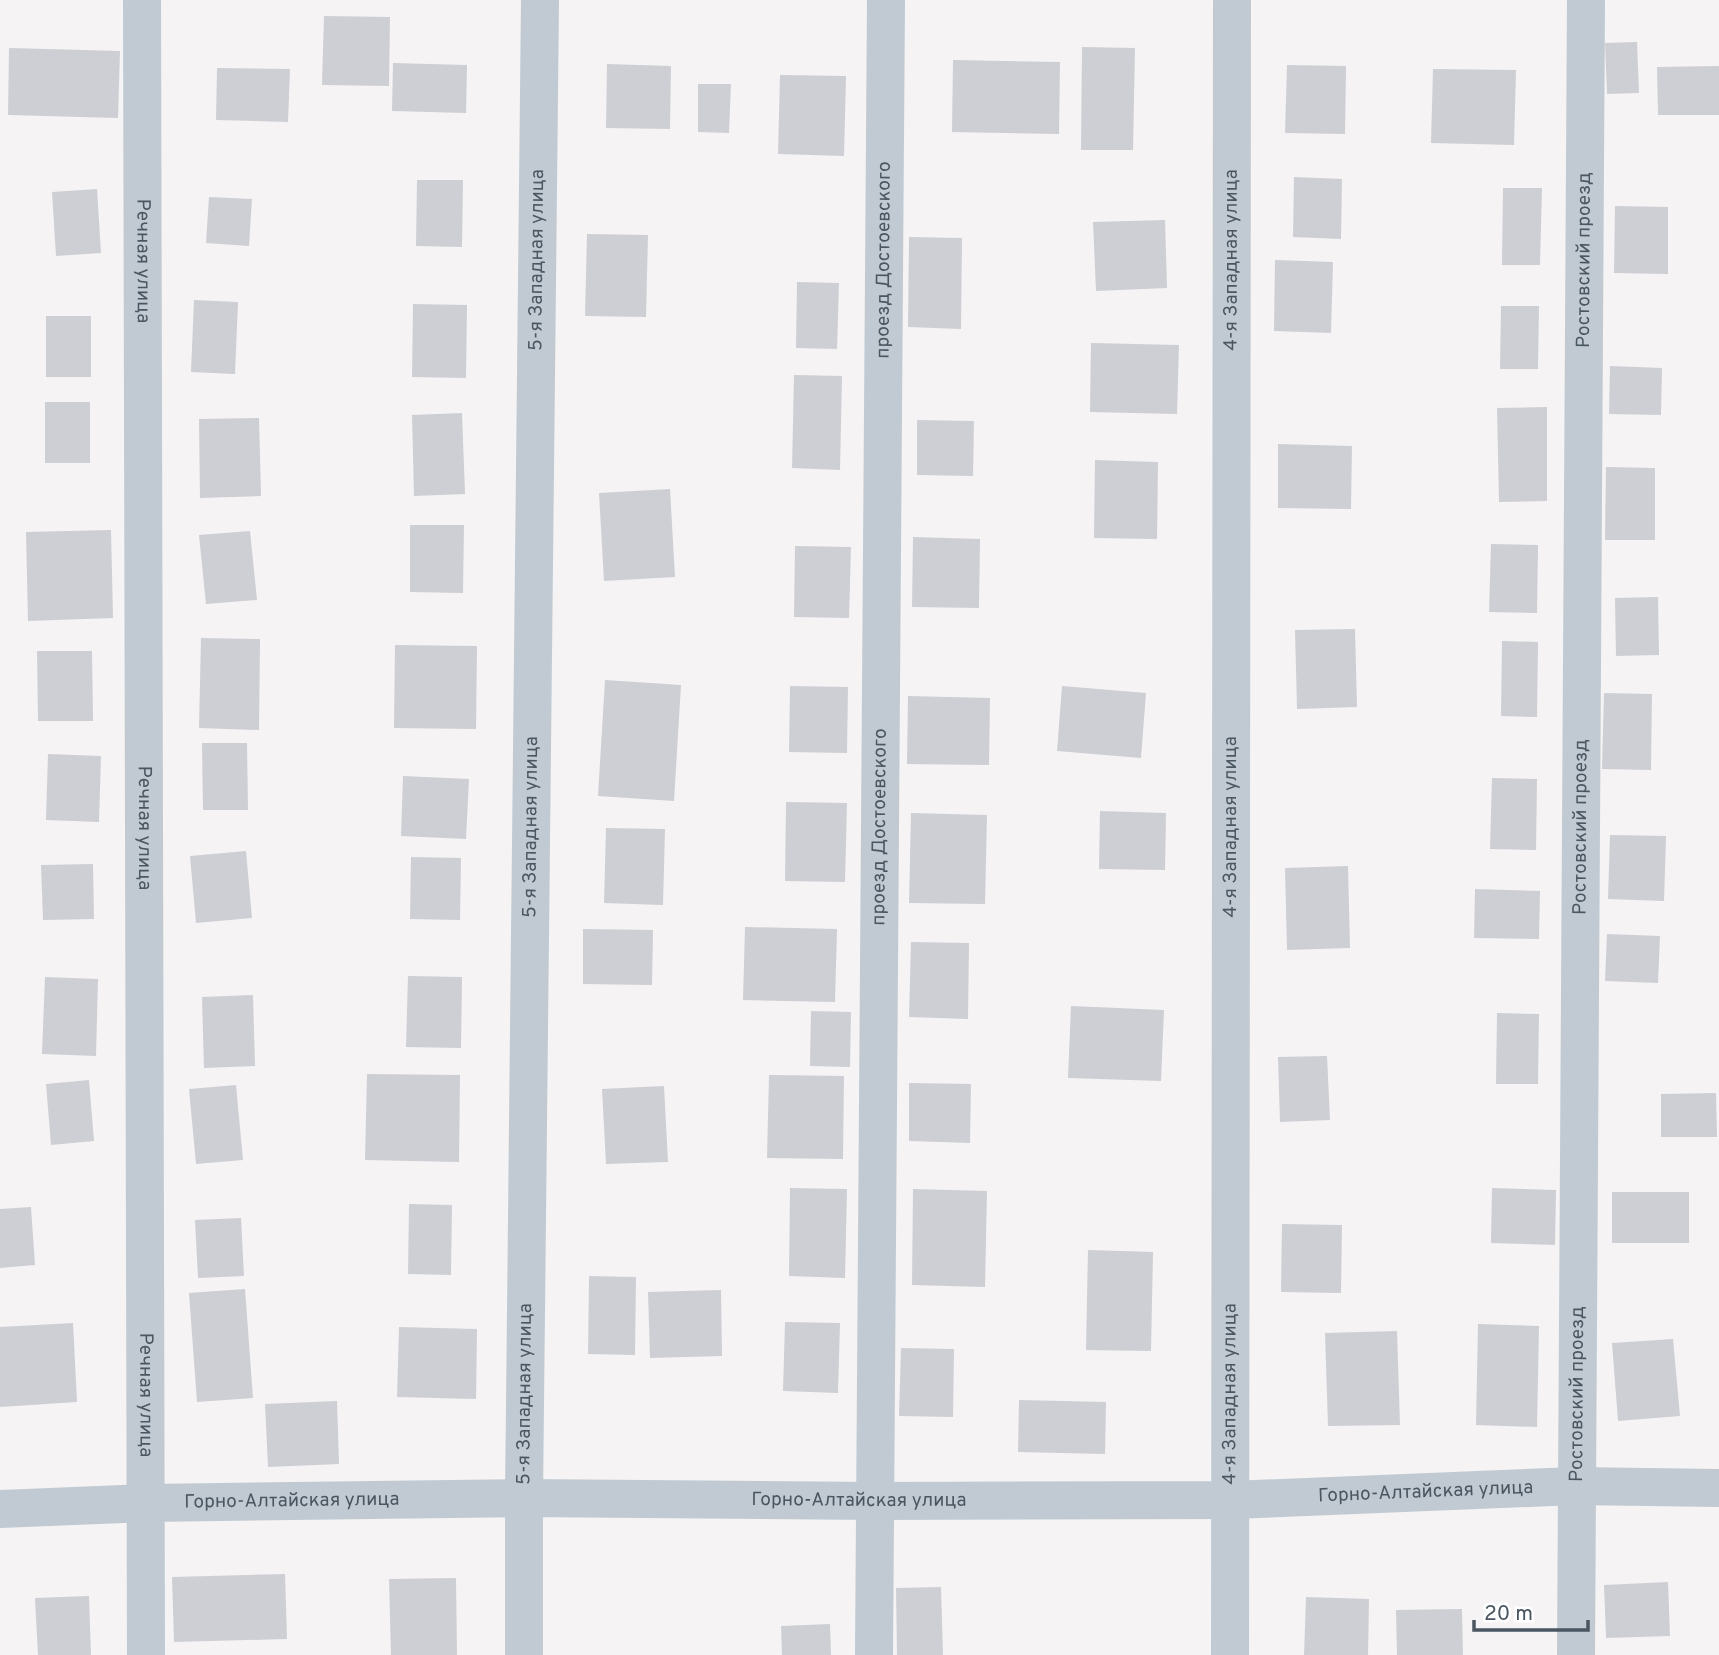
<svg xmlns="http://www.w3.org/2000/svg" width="1719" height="1655" font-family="Overpass,sans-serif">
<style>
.building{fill:#cdcfd5}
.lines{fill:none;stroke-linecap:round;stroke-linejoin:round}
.minor{stroke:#c1cad2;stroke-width:38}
.labels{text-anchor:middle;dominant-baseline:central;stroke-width:6;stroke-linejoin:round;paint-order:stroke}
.street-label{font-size:19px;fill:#4a5661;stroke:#fff}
</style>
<rect width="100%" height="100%" fill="#f5f3f3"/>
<path class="building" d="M324 16 390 17 389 86 322 85Z
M1637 42 1639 93 1607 94 1605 43Z
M1082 47 1135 48 1133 150H1081Z
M9 48 120 51 118 118 8 115Z
M953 60 1060 62 1059 134 952 132Z
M393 63 467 65 466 113 392 111Z
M607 64 671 66 670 129 606 128Z
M1287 65 1346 66 1345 134 1285 133Z
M1719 66V115H1658L1657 67Z
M217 68 290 69 288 122 216 120Z
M1433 69 1516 70 1514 145 1431 143Z
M780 75 846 76 844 156 778 154Z
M698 84H731L729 133 698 132Z
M1294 177 1342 179 1341 239 1293 237Z
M417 180H463L462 247 416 246Z
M1503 188H1542L1540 265H1502Z
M97 189 101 253 56 256 52 192Z
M209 197 252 199 249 246 206 243Z
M1615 206 1668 207V274L1614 273Z
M1165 220 1167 288 1096 291 1093 222Z
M587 234 648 235 646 317 585 316Z
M909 237 962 238 961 329 908 327Z
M1275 260 1333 262 1331 333 1274 331Z
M797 282 839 283 837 349 796 348Z
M194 300 238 302 235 374 191 372Z
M413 304 467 305 466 378 412 377Z
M1501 306H1539L1538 369H1500Z
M46 316H91V377H46Z
M1091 343 1179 345 1177 414 1090 412Z
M1610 366 1662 368 1661 415 1609 414Z
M794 375 842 376 840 470 792 468Z
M45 402H90V463H45Z
M1547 407V501L1499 502 1497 408Z
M462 413 465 494 414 496 412 415Z
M259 418 261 496 200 498 199 419Z
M917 420 974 421 973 476 917 475Z
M1278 444 1352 446 1351 509 1278 508Z
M1095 460 1158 462 1157 539 1094 538Z
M1606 467 1655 468V540H1605Z
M670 489 675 577 604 581 599 493Z
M410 525H464L463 593 410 592Z
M111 530 113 618 28 621 26 532Z
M250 531 257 600 206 604 199 535Z
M913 537 980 539 979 608 912 607Z
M1491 544 1538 545 1537 613 1489 612Z
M795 546 851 547 849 618 794 617Z
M1658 597 1659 655 1616 656 1615 598Z
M1355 629 1357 707 1297 709 1295 630Z
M201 638 260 639 259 730 199 728Z
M1502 641 1538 642 1537 717 1501 716Z
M395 645 477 646 476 729 394 728Z
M37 651H92L93 721H38Z
M605 680 681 685 674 801 598 796Z
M790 686 848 687 847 753 789 752Z
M1062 686 1146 693 1141 758 1057 751Z
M1604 693 1652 694 1651 770 1602 769Z
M908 696 990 698 989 765 907 764Z
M202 743H247L248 810H203Z
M48 754 101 756 99 822 46 820Z
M403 776 469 779 466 839 401 836Z
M1492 778 1537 779 1536 850 1490 849Z
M786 802 847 803 845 882 785 881Z
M1100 811 1166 813 1165 870 1099 869Z
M911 813 987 815 985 904 909 903Z
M606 828 665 829 663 905 604 903Z
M1610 835 1666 836 1664 901 1608 899Z
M246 851 252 918 196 923 190 856Z
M411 857 461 858 460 920 410 919Z
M93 864 94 919 43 920 41 865Z
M1348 866 1350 948 1287 950 1285 868Z
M1475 889 1540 891 1539 939 1474 938Z
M745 927 837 929 835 1002 743 1000Z
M583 929 653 930 652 985 583 984Z
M1607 934 1660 936 1658 983 1605 981Z
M911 942 969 943 968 1019 909 1017Z
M408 976 462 977 461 1048 406 1047Z
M45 977 98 979 96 1056 42 1054Z
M253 995 255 1066 204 1068 202 997Z
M1071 1006 1164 1010 1161 1081 1068 1078Z
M811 1011 851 1012 850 1067 810 1066Z
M1497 1013 1539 1014 1538 1084H1496Z
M1327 1056 1330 1120 1280 1122 1278 1057Z
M367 1074 460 1075 459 1162 365 1160Z
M769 1075 844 1076 843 1159 767 1158Z
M89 1080 94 1141 51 1145 46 1084Z
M909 1083 971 1084 970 1143 909 1141Z
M236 1085 243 1160 196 1164 189 1089Z
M664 1086 668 1162 606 1164 602 1089Z
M1716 1093 1717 1137H1661V1094Z
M790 1188 847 1189 845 1278 789 1276Z
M1492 1188 1556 1190 1555 1245 1491 1243Z
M913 1189 987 1191 985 1287 912 1285Z
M1612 1192H1689V1243H1612Z
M409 1204 452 1205 451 1275 408 1274Z
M31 1207 35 1265 0 1268V1209Z
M241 1218 244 1276 198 1278 195 1220Z
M1282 1224 1342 1225 1341 1293 1281 1292Z
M1088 1250 1153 1252 1151 1351 1086 1350Z
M589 1276 636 1277 635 1355 588 1354Z
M245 1289 253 1398 197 1402 189 1293Z
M721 1290 722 1356 650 1358 648 1292Z
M785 1322 840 1323 838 1393 783 1391Z
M73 1323 77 1402 0 1407V1327Z
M1478 1324 1539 1326 1537 1427 1476 1425Z
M399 1327 477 1329 476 1399 397 1397Z
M1397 1331 1400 1425 1328 1426 1325 1333Z
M1673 1339 1680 1416 1618 1421 1612 1343Z
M901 1348 954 1349 953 1417 899 1416Z
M1019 1400 1106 1402 1105 1454 1018 1452Z
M337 1401 339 1464 268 1467 265 1404Z
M285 1574 287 1639 174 1642 172 1577Z
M456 1578 457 1655H391L389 1579Z
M1668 1582 1670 1636 1606 1638 1604 1585Z
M941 1587 943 1655H897L896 1588Z
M89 1596 91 1655H38L35 1598Z
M1306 1597 1369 1599 1368 1655H1304Z
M1462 1609 1463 1655H1397L1396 1610Z
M830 1624 831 1655H782L781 1626Z"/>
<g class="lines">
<g class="minor">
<path id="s1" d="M142 0 146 1655"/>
<path id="s2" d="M0 1509 148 1503 524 1498 875 1501 1232 1500 1576 1486 1719 1488"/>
<path id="s3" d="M524 1655V1498L540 0"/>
<path id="s4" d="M874 1655 886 0"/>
<path id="s5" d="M1230 1655 1232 0"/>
<path id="s6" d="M1576 1655 1586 0"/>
</g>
</g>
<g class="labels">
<g class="street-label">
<text stroke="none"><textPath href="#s1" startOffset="261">Речная улица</textPath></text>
<text stroke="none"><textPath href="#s3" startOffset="1395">5-я Западная улица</textPath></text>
<text stroke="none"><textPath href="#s4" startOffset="1395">проезд Достоевского</textPath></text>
<text stroke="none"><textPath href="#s5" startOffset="1395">4-я Западная улица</textPath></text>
<text stroke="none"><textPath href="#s6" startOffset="1395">Ростовский проезд</textPath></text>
<text stroke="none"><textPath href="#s3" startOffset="828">5-я Западная улица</textPath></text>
<text stroke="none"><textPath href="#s6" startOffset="828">Ростовский проезд</textPath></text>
<text stroke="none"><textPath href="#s1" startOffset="828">Речная улица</textPath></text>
<text stroke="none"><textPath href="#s4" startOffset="828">проезд Достоевского</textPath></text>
<text stroke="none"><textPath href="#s5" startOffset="828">4-я Западная улица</textPath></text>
<text stroke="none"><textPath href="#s1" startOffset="1395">Речная улица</textPath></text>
<text stroke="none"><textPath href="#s3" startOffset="261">5-я Западная улица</textPath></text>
<text stroke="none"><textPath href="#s6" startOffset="261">Ростовский проезд</textPath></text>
<text stroke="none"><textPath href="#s5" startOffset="261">4-я Западная улица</textPath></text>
<text stroke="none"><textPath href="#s2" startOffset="1426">Горно-Алтайская улица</textPath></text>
<text stroke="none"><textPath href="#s2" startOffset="292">Горно-Алтайская улица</textPath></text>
<text stroke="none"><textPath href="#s2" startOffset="859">Горно-Алтайская улица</textPath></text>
</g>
</g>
<path d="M1474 1620v10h114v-10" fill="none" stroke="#4a5661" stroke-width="3.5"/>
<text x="1484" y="1620" font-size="21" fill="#4a5661" stroke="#ffffff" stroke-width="5" paint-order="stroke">20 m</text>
</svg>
